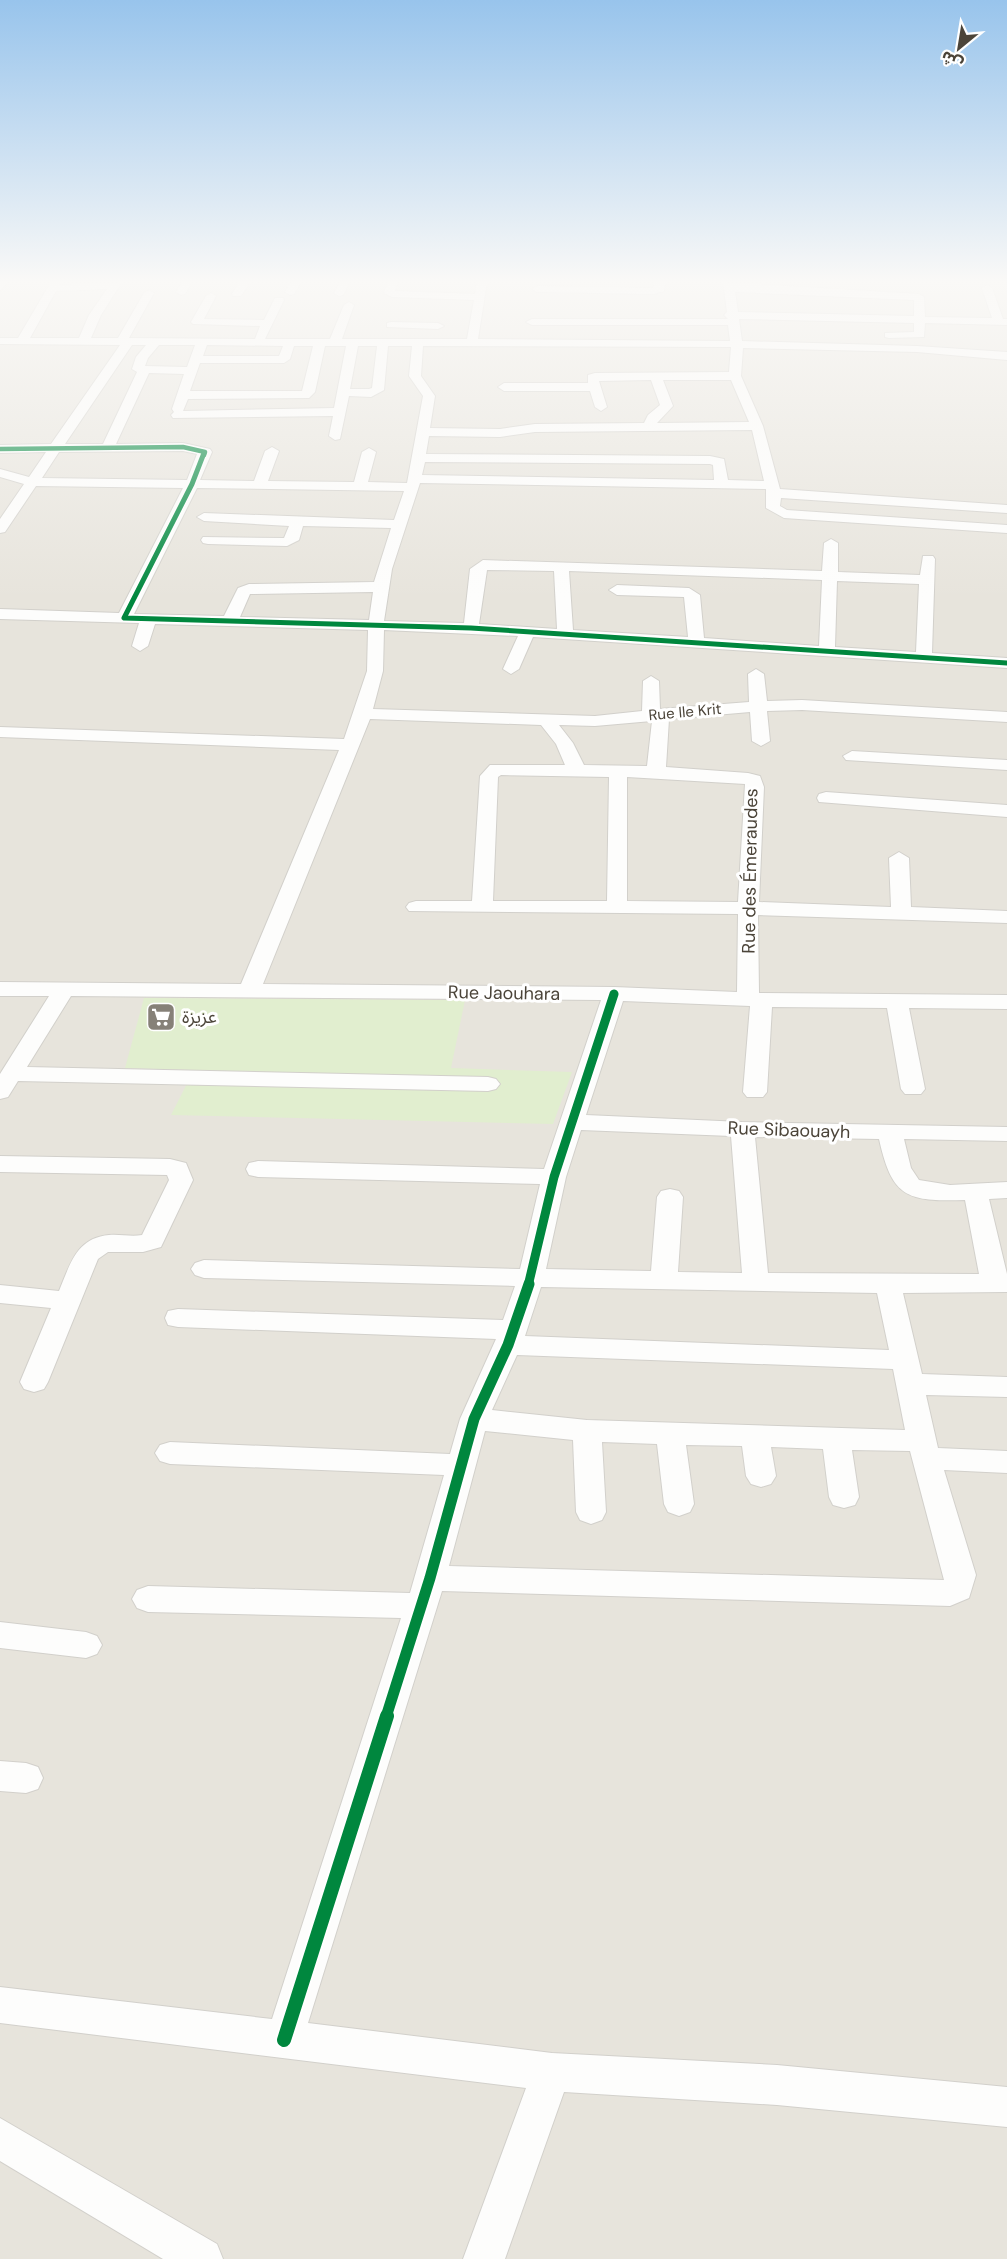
<svg xmlns="http://www.w3.org/2000/svg" width="1007" height="2259" font-family="'DM Sans','Noto Sans Arabic',sans-serif">
<style>
.residential{fill:#e7e4dc}
.green{fill:#e1eecf}
.lines{fill:none;stroke-linecap:round;stroke-linejoin:round}
.street-casing{stroke:#d2d0cb;stroke-width:2}
.street{fill:#fdfdfc;fill-rule:evenodd}
.cycleway-far4-casing{stroke:#fff;stroke-width:6}
.cycleway-far3-casing{stroke:#fff;stroke-width:8}
.cycleway-far2-casing{stroke:#fff;stroke-width:13}
.cycleway-far1-casing{stroke:#fff;stroke-width:15}
.cycleway-casing{stroke:#fff;stroke-width:18}
.cycleway-far4{stroke:#00873e;stroke-width:4.5}
.cycleway-far3{stroke:#00873e;stroke-width:5}
.cycleway-far2{stroke:#00873e;stroke-width:9}
.cycleway-far1{stroke:#00873e;stroke-width:11}
.cycleway{stroke:#00873e;stroke-width:14}
.labels{text-anchor:middle;dominant-baseline:central;stroke-width:6;stroke-linejoin:round;paint-order:stroke}
.far-street-label{font-size:15px;fill:#4b4439;stroke:#fff}
.street-label{font-size:18px;fill:#4b4439;stroke:#fff}
.poi-label{font-size:18px;fill:#4b4439;stroke:#fff;text-anchor:start}
</style>
<rect width="100%" height="100%" fill="#f4f2ee"/>
<path class="residential" d="M0 282H1007V2259H0Z"/>
<path class="green" d="M144 998 465 1000 451 1068 572 1072 553 1124 171 1115 194 1070 125 1068Z"/>
<g class="lines">
<g class="street-casing">
<path id="street" d="M0 282H9L0 290Z
M51 282H61L60 285 122 282 101 315 91 338H118L144 293 149 290 154 293 129 338 255 339 260 326 193 324 191 322 206 296 211 293 216 296 204 319 264 320 275 298H283L284 300 265 339H330L344 305 349 302 354 305 342 339H467L474 300 392 297 384 293 388 282H398L395 291 475 294 477 282H487L478 339 730 341 728 325H532L526 322 532 319H728L724 315 727 312 723 282 919 294 924 297 925 317 992 318 982 288 987 285 992 288 1003 319H1007V325L925 323 924 337 889 338 885 337V333L914 332V323L739 319 742 341 917 346 1007 352V360L917 352 743 348 741 376 763 426 780 489 1007 505V513L781 498 780 506 787 510 1007 525V533L784 518 766 508V489L420 483 392 569 384 621 464 623 470 569 483 560 822 571 824 543 831 539 838 543V572L920 575 923 556H933L935 559 932 653 1007 658V668L533 637 519 669 511 674 503 669 518 636 384 630 383 671 373 709 595 716 642 711 643 681 651 676 659 681 660 709 749 702 748 674 756 669 764 674 767 701 802 700 1007 712V722L802 710 767 711 770 741 761 746 752 741 750 712 669 719 666 767 748 773 760 776 764 787 759 902 891 907 889 858 899 852 909 858 911 907 1007 911V923L758 915 759 993 1007 995V1009L909 1008 925 1089 921 1094H905L901 1089 887 1008 772 1007 767 1092 763 1097H747L743 1092 750 1006 623 1001 586 1115 742 1122 1007 1127V1141L904 1139 911 1168 919 1180 950 1185 1007 1182V1198L989 1199 1007 1274V1292L903 1293 922 1374 1007 1377V1397L926 1395 938 1448 1007 1451V1473L944 1470 976 1575 969 1598 950 1606 442 1591 308 2023 552 2053 777 2065 1007 2087V2127L777 2105 564 2092 505 2259H463L526 2088 0 2023V1987L272 2019 401 1618 148 1612 137 1608 132 1599 137 1590 148 1586 410 1593 444 1475 170 1464 160 1461 155 1453 160 1445 170 1442 450 1454 460 1419 496 1339 178 1327 168 1325 165 1318 168 1311 178 1309 503 1320 515 1286 204 1278 195 1275 191 1269 195 1263 204 1260 520 1269 540 1184 258 1177 249 1175 246 1169 249 1163 258 1161 544 1169 601 1000 71 996 27 1067 488 1077 496 1079 500 1084 496 1089 488 1091 18 1081 8 1097 0 1099V1074L49 996H0V982L241 984 339 750 0 737V727L344 739 367 671 368 630 155 624 148 646 140 651 132 646 139 623 0 619V609L119 613 183 488 36 486 5 532 0 533V519L24 484 0 477V469L29 477 46 452 0 453V445L51 444 120 345 0 344V338H18ZM107 289 89 315 79 338H30L56 291ZM735 292 914 300V316L738 312ZM132 345H146L136 357 132 369 137 372 103 444H65ZM159 345H195L187 367 145 366 148 358ZM207 345 283 346 279 356H203ZM294 346H313L302 391H190L200 363H284L290 359ZM325 346H346L334 408 183 411 188 399 309 398 315 392ZM358 346H377L372 388 369 389H350ZM388 346H412L409 376 423 396 407 483 368 482 376 452 369 448 362 452 354 482 268 481 279 451 272 447 265 451 254 481 200 480 212 452 210 449 183 443 116 444 149 373 184 374 172 409 174 412 171 415 173 418 333 416 329 436 335 440 340 439 349 396 371 397 384 390ZM423 346 731 347 729 372 595 373 588 375V383H504L498 387 504 391H590L595 407 601 411 607 407 599 381 651 380 660 405 648 415 644 423 535 424 500 429 430 428 435 396 421 376ZM663 380H731L749 422 657 423 673 406ZM752 430 764 481 728 480 724 459 710 456 426 454 429 436 500 437 535 432ZM183 451 197 454 187 480 42 478 59 452ZM425 462 710 464 713 465 714 480 422 475ZM197 488 404 491 394 520 204 513 197 517 204 521 289 526 284 538 203 537 201 540 203 543 208 544 287 546 299 540 303 526 391 528 374 582 249 584 238 588 224 616 134 614ZM487 570 554 571 557 629 479 624ZM569 571 822 580 819 646 704 638 700 595 689 588 617 585 609 590 617 595 684 597 688 637 573 630ZM837 581 919 584 916 652 835 647ZM373 592 369 620 240 617 250 594ZM370 719 541 725 556 744 565 765H490L480 776 472 901H416L409 903 406 907 409 911 738 914 737 992 614 987 263 984ZM652 721 647 766 584 765 573 743 559 725 595 726ZM501 775 609 777 607 901H493L498 777ZM627 777 745 784 738 902 627 901ZM581 1130 731 1136 742 1273 678 1272 683 1197 679 1191 670 1189 661 1191 657 1197 651 1271 546 1269 566 1177ZM755 1137 879 1139C892 1197 906 1202 965 1200L979 1274 768 1273ZM541 1287 877 1293 889 1350 525 1336ZM517 1355 893 1369 905 1430 587 1420 492 1410ZM485 1431 573 1440 576 1512 580 1520 591 1524 602 1520 606 1512 602 1442 657 1444 664 1504 668 1512 679 1516 690 1512 694 1504 686 1445 742 1446 746 1476 751 1484 761 1487 771 1484 776 1476 771 1447 823 1449 829 1497 833 1505 844 1508 855 1505 859 1497 852 1450 910 1451 944 1580 449 1566Z
M182 282H192L185 294 181 295 176 292Z
M239 282H250L241 296H233L232 294Z
M291 282H301L294 294 290 295 285 292Z
M340 282H350L343 295 339 296 334 293Z
M655 282H665L664 291 654 294 537 292 532 289 537 286 653 288Z
M391 322 438 323 444 326 438 329 387 327V323Z
M852 751 1007 760V770L846 760 843 756Z
M826 792 1007 805V817L819 802 817 798 819 794Z
M0 1156 170 1159 186 1163 193 1180 161 1247 143 1252H108L98 1259 48 1382 44 1389 34 1392 24 1389 20 1382 51 1308 0 1303V1285L59 1291C70 1265 76 1238 109 1235 120 1234 131 1237 142 1235L169 1180 167 1175 0 1172Z
M0 1622 86 1632 97 1636 102 1645 97 1654 86 1658 0 1648Z
M0 1761 26 1763 38 1767 43 1778 38 1789 26 1793 0 1791Z
M0 2118 217 2244 223 2259H163L0 2161Z"/>
</g>
<use href="#street" class="street"/>
<g class="cycleway-far4-casing">
<path id="cycleway-far4" d="M0 449 183 447 205 452 204 455"/>
</g>
<g class="cycleway-far3-casing">
<path id="cycleway-far3" d="M204 453 192 484 124 618 471 628 1007 663"/>
</g>
<g class="cycleway-far2-casing">
<path id="cycleway-far2" d="M528 1286 554 1177 614 994"/>
</g>
<g class="cycleway-far1-casing">
<path id="cycleway-far1" d="M386 1717 430 1578 474 1419 508 1345 529 1284"/>
</g>
<g class="cycleway-casing">
<path id="cycleway" d="M284 2040 387 1716"/>
</g>
<use href="#cycleway-far4" class="cycleway-far4"/>
<use href="#cycleway-far3" class="cycleway-far3"/>
<use href="#cycleway-far2" class="cycleway-far2"/>
<use href="#cycleway-far1" class="cycleway-far1"/>
<use href="#cycleway" class="cycleway"/>
</g>
<linearGradient id="sky" x2="0" y2="1"><stop stop-color="#98c4ec"/><stop offset="0.47" stop-color="#faf9f7"/><stop offset="1" stop-color="#faf9f7" stop-opacity="0"/></linearGradient>
<rect width="1007" height="599" fill="url(#sky)"/>
<defs>
<g id="supermarket-square" transform="scale(1.5)"><rect x="-9" y="-9" width="18" height="18" rx="4" fill="#868178" stroke="#fff"/><path d="M-6-5.5h2.5l.6 2H6L4.5 2H-2.5L-4.4-4H-6ZM-1.5 3.2a1.3 1.3 0 1 0 .1 0ZM3 3.2a1.3 1.3 0 1 0 .1 0Z" fill="#fff"/></g>
</defs>
<g fill-rule="evenodd">
<use href="#supermarket-square" x="161" y="1017"/>
</g>
<g class="labels">
<g class="far-street-label">
<text transform="translate(685 712) rotate(-5)">Rue Ile Krit</text>
</g>
<g class="street-label">
<text transform="translate(750 871) rotate(-89)">Rue des Émeraudes</text>
<text transform="translate(504 993) rotate(1)">Rue Jaouhara</text>
<text transform="translate(789 1130) rotate(2)">Rue Sibaouayh</text>
</g>
<g class="poi-label">
<text x="182" y="1017">عزيزة</text>
</g>
</g>
<g transform="translate(959 48) rotate(210)" stroke="#ffffff" stroke-width="4.5" paint-order="stroke">
<path d="M0-4.5L10 22L0 15L-10 22Z" fill="#4b4439"/>
<text y="-9" font-size="16" font-weight="bold" text-anchor="middle" fill="#4b4439">ش</text>
</g>
</svg>
